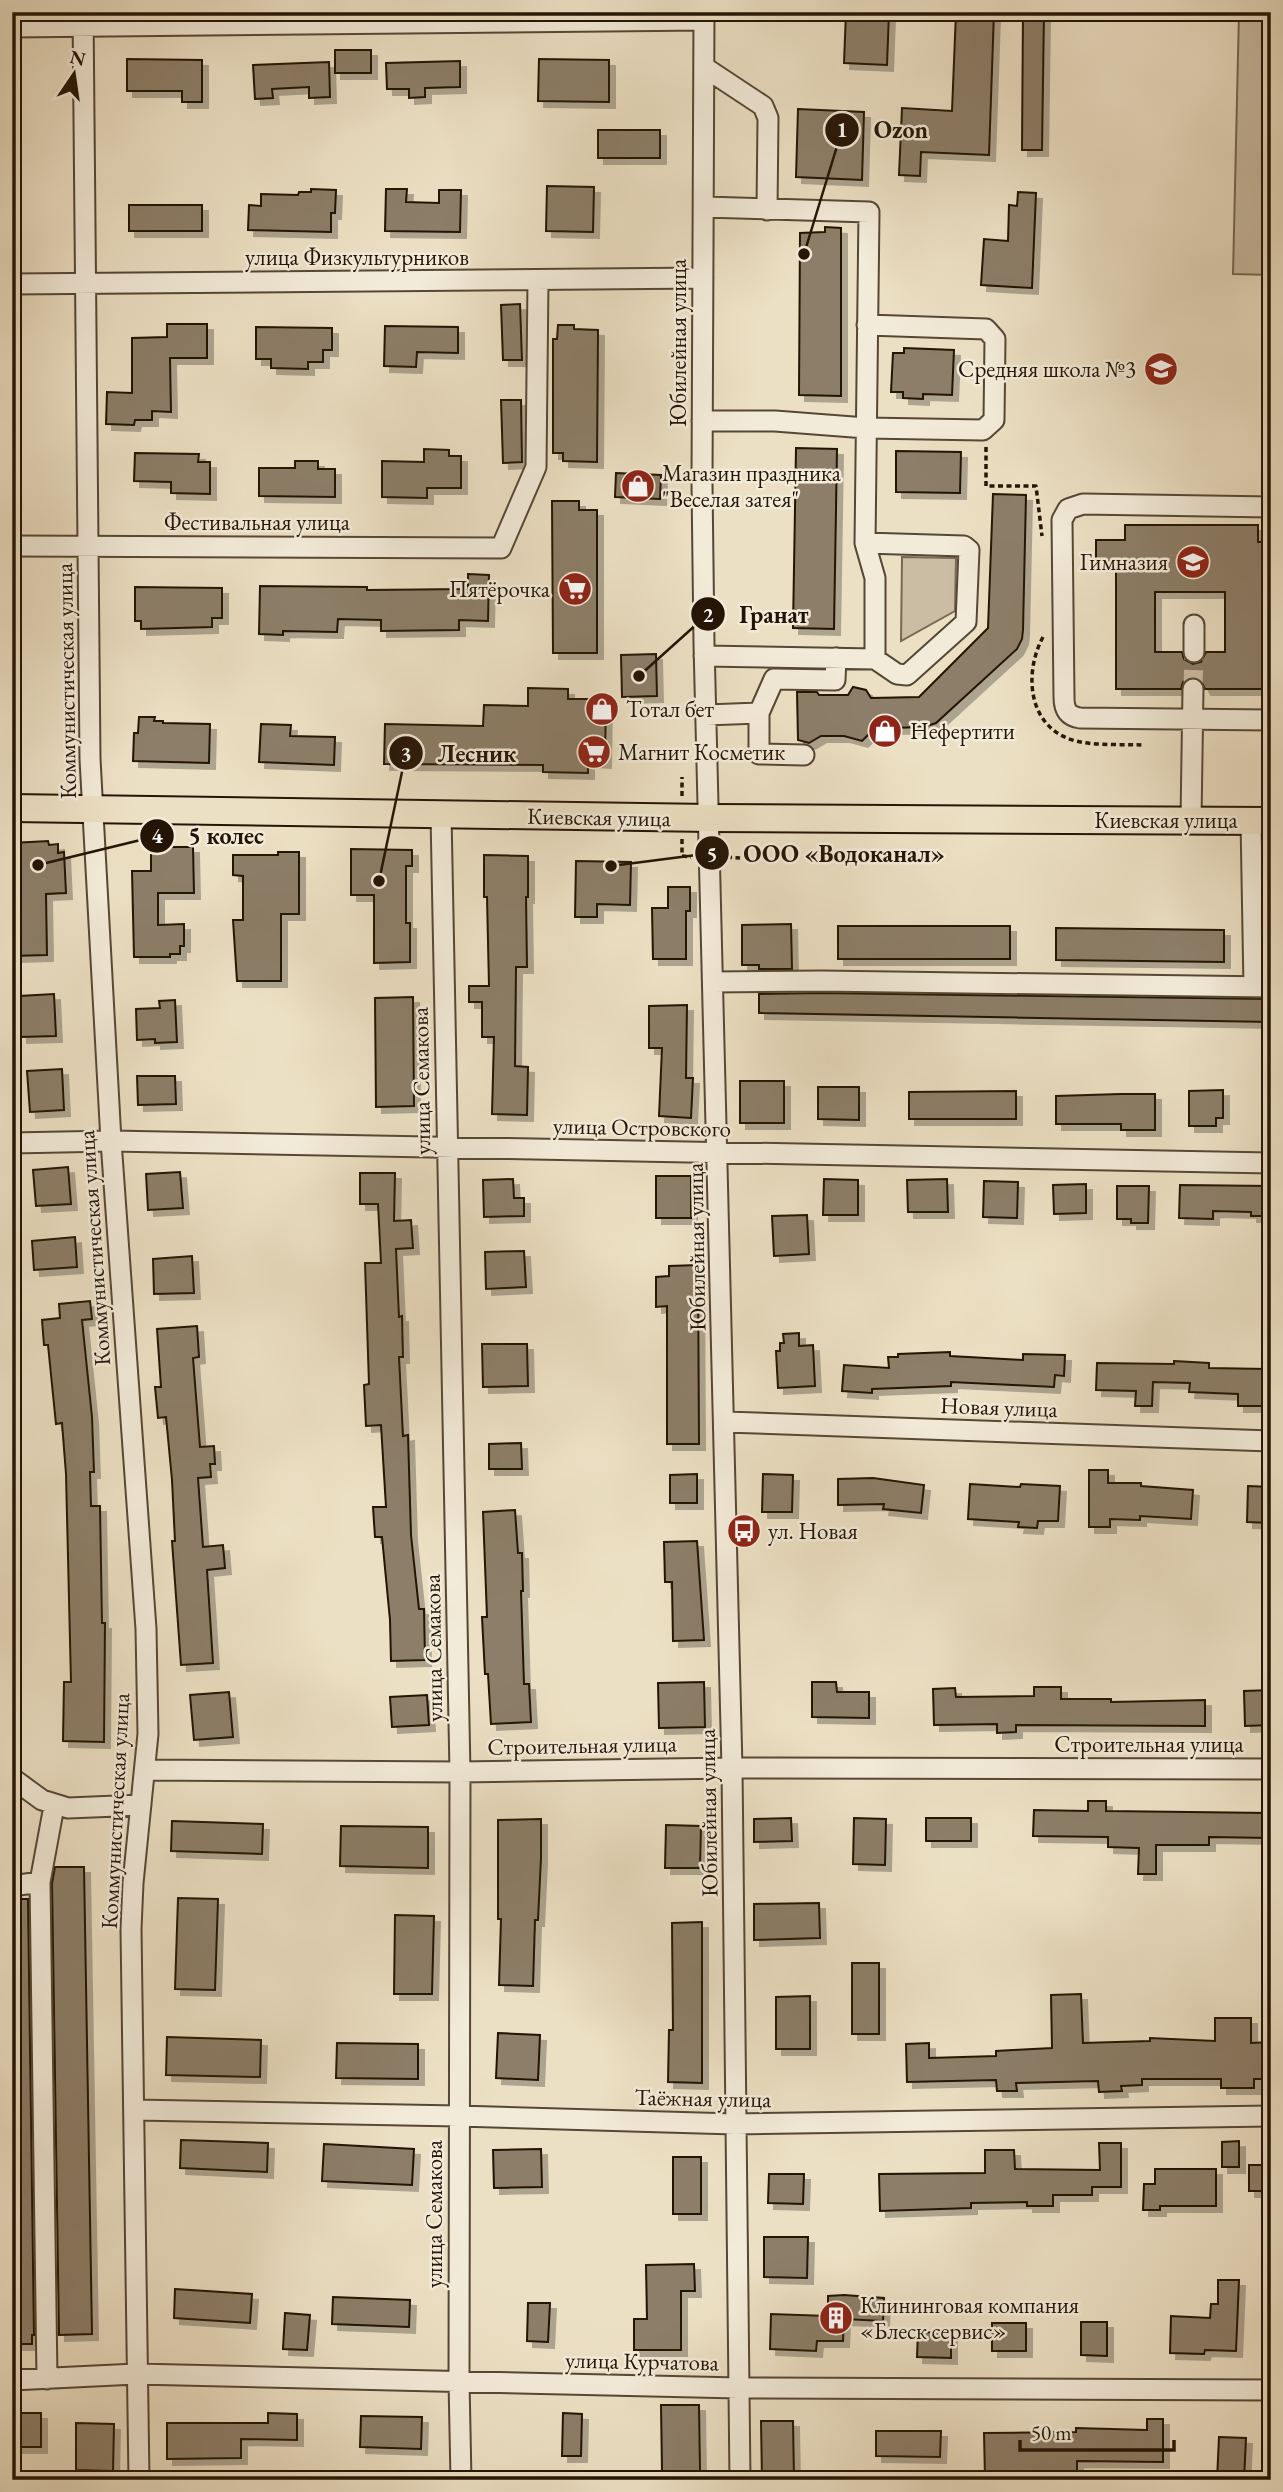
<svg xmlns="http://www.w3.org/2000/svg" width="1283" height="2492" font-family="'EB Garamond',serif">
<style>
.green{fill:#cabda4;stroke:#776854;stroke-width:2}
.building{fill:#8c7e68;stroke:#241405;stroke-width:2;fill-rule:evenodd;filter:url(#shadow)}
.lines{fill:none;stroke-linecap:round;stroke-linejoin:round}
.minor-tunnel{stroke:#cec1a7;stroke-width:19;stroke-dasharray:19 10;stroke-linecap:butt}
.minor-casing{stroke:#564735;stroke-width:23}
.major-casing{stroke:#241405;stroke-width:30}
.path{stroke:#241405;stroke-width:3.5;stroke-dasharray:5 3.5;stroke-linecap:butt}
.minor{stroke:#f3ebd9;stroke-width:19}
.major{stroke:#ece0c4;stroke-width:26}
.labels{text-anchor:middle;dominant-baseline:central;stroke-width:5;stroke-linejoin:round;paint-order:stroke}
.street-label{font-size:23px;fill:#241405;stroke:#f3ebd9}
.poi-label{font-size:23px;fill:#241405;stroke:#f3ebd9;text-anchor:start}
.leader{fill:none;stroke:#241405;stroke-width:2.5}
.callout-dot{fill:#241405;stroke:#f3ebd9;stroke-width:2.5}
.mark-label{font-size:21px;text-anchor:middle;font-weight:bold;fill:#fff}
.callout-label{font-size:24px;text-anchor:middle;font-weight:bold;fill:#241405;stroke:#f3ebd9;stroke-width:5;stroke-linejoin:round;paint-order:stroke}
</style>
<defs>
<filter id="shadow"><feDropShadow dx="6" dy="6" stdDeviation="0" flood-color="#0004"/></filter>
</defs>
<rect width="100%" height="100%" fill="#ece0c4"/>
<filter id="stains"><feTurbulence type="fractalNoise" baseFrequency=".00286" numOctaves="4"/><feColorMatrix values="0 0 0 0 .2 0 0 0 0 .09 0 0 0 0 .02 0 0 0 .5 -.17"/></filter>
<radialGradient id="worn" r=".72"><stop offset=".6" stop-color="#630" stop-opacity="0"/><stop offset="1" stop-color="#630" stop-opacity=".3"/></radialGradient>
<path class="green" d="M1239 12H1271V275L1233 274Z
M902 557 956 558 955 611 901 641Z"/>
<path class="building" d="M846 12H889L887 65 844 63Z
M956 12H994L989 155 921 152 920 176 899 175 902 108 952 111Z
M1023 12H1044L1042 150H1022Z
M335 50H371V73H335Z
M127 59 202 60V102H182V91H127Z
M539 59 609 60V102L538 101Z
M460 61V87L425 88V97L409 98V89H387L386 63Z
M329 62 330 97 309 98V87L272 89 273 98 255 99 253 65Z
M798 109 864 112 862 180 796 177Z
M598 130H660V158H598Z
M547 186 594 187 593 232 546 231Z
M311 189 336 190 335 213H331V232L248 230 249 205 261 206V194L298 195 299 192H311Z
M386 189H407L406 202 439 203V190H461L460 232 385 231Z
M1018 192 1036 193 1032 288 981 285 984 239 1008 241 1009 205 1017 206Z
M129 205H202V231H129Z
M825 227 841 228V396L799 395 800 233 825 232Z
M520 304 522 360H503L501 305Z
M167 324H207V358H170L171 412 152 411V420H135L134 425 106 424 107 392 132 393V338L167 337Z
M558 325H574V329L598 330 597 462 563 461V453H553V339H557Z
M385 326 458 327V353L417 352 416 367 384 366Z
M256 327 332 328V350H323V362H308V369L271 368V359H256Z
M904 348 954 350 952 395 923 394V399L903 398V392H891L893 353H904Z
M501 400H521L522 462 503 463Z
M796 448 837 449 834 629 793 628Z
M424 449 449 450V456H461V488H427V498L382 497V461L424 462Z
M896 451 961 452 960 493 896 492Z
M135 453 199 454 198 462H210V494L171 493V482L134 481Z
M295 461H318V469H335V497L259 496V468H295Z
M616 473 661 475 660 499 615 497Z
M993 494 1026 495 1023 630 1022 639 1017 649 936 723 924 727 892 728 893 734 868 735 862 741 844 736H821L809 743 798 740 797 692H817L819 695H848L853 687 866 690 871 698 919 697 988 628Z
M552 501H579V510H597V653H553Z
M1125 525H1258V542H1271V563H1265V689H1205L1200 679 1193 677 1183 682 1181 689H1116V561H1096V540H1125ZM1155 592H1225V652H1206L1201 662 1193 664 1184 659 1182 652H1155Z
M468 574 489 575 488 621 459 620V630L381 631V620L338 619 337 632 283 631V635L259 634 260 586 367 587V590L468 589Z
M135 587 222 588V618H212V627L141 629V621H135Z
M656 654 657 696 622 697 621 655Z
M528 688 568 689V699H606L605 762 588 761V773L543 772V765L384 764 385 724 483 726 484 705 528 706Z
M139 717H155L154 721H163V723L210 724 209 763 133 761 134 733H138Z
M261 724 291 725 290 736 335 737 334 765 259 762Z
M48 841 49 845 58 844V853L64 852 66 893 46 894 47 955 12 956V843Z
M151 847H193L194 893H158V925L184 924V946H180V954H170V957H134L132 871H151Z
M351 849 412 850V866H406V923H410V962L374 963V895H351Z
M278 852H299V914H281V981H237L233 920H243V876L233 875V855H278Z
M484 855 528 856V897H526L527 967H516L515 1066 528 1067 527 1115 492 1114 494 1037H482V1002H469V986H489L487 897H484Z
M576 861 631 862 630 905 597 904V917H575Z
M668 887H690V911H686V959H653L652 908H668Z
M791 924 792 969H759V965H742V925Z
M838 926H1010V959H838Z
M1056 928 1224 930V962L1056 960Z
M821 993 1271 999V1022L759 1013V994Z
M54 994 56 1036 21 1037 19 996Z
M413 997 414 1106 376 1107 375 998Z
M175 1000 177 1042 155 1043V1039L137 1040 136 1009 160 1008 159 1001Z
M687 1005 686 1078H693L691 1118 659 1116 662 1048H649V1006Z
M62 1069 64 1110 30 1112 27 1071Z
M137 1076H175L176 1104 138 1105Z
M740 1081H784V1123H740Z
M818 1087H859V1120L818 1119Z
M1223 1090V1118H1216V1126H1189V1091Z
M1016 1091V1119H909V1092Z
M1121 1094H1155V1130H1121V1124H1056V1096Z
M68 1167 71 1204 36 1206 33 1170Z
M180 1172 183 1208 148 1210 146 1174Z
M360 1173H395L394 1221 411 1220 413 1248 396 1249 399 1317 402 1316 403 1357H399L403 1436 408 1435 411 1535 419 1609H424L425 1660 391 1661 390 1620 382 1537H375L373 1507H386L381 1425 366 1426 364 1385 369 1384 365 1263H381L378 1204H360Z
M656 1176H691V1218H656Z
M513 1179 514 1198H524V1216L484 1217 483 1180Z
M824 1179 858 1180V1215H823Z
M947 1179 948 1212H908L907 1180Z
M984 1181 1018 1182 1017 1218 983 1217Z
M1086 1184V1213L1054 1214 1053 1185Z
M1180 1185 1271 1186V1216H1251V1212L1213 1211V1219L1179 1218Z
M1117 1186H1149L1148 1223H1131V1219H1117Z
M807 1215 809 1254 774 1256 772 1216Z
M75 1237 77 1267 34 1270 32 1241Z
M524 1251 526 1287 486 1289 485 1252Z
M192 1256 194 1293 154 1294 153 1259Z
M698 1265 699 1444H667V1306L656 1307V1277L669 1276V1266Z
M90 1301 92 1319 82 1320 92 1417 94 1472H90L91 1506H100L102 1623H105L104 1742 63 1741 64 1682H71L66 1474 62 1423 56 1424 48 1345H44L42 1320 60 1318 59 1304Z
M197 1326 199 1357 193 1358 200 1447 214 1446 215 1464H210L211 1477 198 1478 203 1547 223 1545 225 1568 207 1570 213 1663 181 1665 172 1541H175L172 1480 166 1417 158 1418 155 1387H161L157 1329Z
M799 1333V1346L813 1345 815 1386 778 1388 776 1351H780V1343H784L783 1334Z
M482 1344H527L528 1386 483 1387Z
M950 1352V1356L1023 1360V1354L1065 1355 1064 1376 1055 1375 1054 1387 951 1382V1386L872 1389V1393L842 1391 844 1365 889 1368 888 1357H898V1354Z
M1174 1361 1209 1363V1368L1267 1369 1266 1406H1238V1394L1189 1392 1190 1383 1153 1382 1152 1406H1135L1136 1391 1096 1390 1097 1363 1174 1364Z
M521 1443 522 1469H489V1444Z
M1089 1470H1108V1483H1141V1486L1193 1490 1191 1519 1140 1516V1520L1110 1519V1527H1089Z
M697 1474V1503H670V1475Z
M763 1474 793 1475 792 1512H762Z
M873 1478 924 1485 921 1513 883 1509 884 1504 838 1505V1479Z
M970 1484 1020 1487 1021 1484 1060 1486 1058 1521H1038L1037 1528 1018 1527 1019 1522 968 1519Z
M1248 1486 1271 1487V1523L1247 1522Z
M515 1510 518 1553H522L523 1591H521L524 1684H529L531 1722 491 1724 488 1674H485L482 1617H487L483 1512Z
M697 1541 704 1640 673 1641 672 1582H665L664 1542Z
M704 1682 705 1727 659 1728 658 1683Z
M812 1682H836L837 1692H869V1718L812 1717Z
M1034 1687H1061V1699H1111V1702L1205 1700V1726L1016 1725V1732L997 1733V1724L934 1725 933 1689 955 1688 956 1697 1034 1696Z
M1271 1690V1725L1245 1726 1244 1691Z
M229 1692 233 1737 194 1740 190 1695Z
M427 1695 429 1725 392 1727 390 1697Z
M1088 1801H1106V1811L1271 1813V1838L1209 1837V1845H1156V1874H1138L1139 1848 1108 1847V1837L1033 1836 1034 1810 1088 1811Z
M791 1818 792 1841 754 1842V1819Z
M854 1818 886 1819 885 1865 853 1864Z
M926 1818H971V1841H926Z
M541 1819V1858L538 1920H535L533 1986 499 1985 501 1919H498V1820Z
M172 1821 263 1824 262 1854 171 1851Z
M666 1825 701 1826 700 1868H665Z
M341 1826 428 1827V1868L340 1866Z
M55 1867H84L92 2334 59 2335 52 1883Z
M178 1898 218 1899 215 1990 175 1989Z
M12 1899H28L34 2335H32V2344H12Z
M819 1903 820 1938 754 1940V1904Z
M395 1915 434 1916 432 1994H394Z
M702 1922V2083L668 2082 669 2030H673L672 1923Z
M852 1963H879V2034H852Z
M1081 1994 1083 2043 1150 2041V2038L1215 2041V2018H1251V2043L1271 2042V2079H1254V2088H1221V2079H1142V2085L1121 2086 1122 2091 1099 2092 1098 2081 1016 2083 1017 2091H997L996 2080 907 2082 906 2044 929 2043V2058L996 2056V2051L1052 2048 1051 1995Z
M810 1996V2049H776V1997Z
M498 2033 540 2035 538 2080 496 2078Z
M167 2037 261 2040 260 2077 166 2075Z
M337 2043 418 2044V2079L336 2078Z
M181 2140 268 2143 267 2172 180 2168Z
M1239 2141V2167H1222V2142Z
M1099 2143H1121V2187H1092V2195H1053V2206H1027V2202L971 2203V2208L880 2211 879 2174 985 2173V2150H1014L1015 2169 1100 2170Z
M324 2144 414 2149 412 2185 322 2181Z
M541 2149 542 2187 494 2188 493 2150Z
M673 2157H701V2214H673Z
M1249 2165H1271V2191H1249Z
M1155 2169H1216V2206H1160V2210H1143L1144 2184H1155Z
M769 2174H804L803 2204 768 2203Z
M764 2237H808L807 2278 764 2277Z
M694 2264 695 2291H681V2350H634V2319H647L646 2265Z
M1218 2280H1239L1236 2351 1205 2350 1204 2354 1170 2353 1171 2316 1210 2318 1211 2304H1218Z
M175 2289 252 2294 250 2323 174 2318Z
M844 2295 884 2298 883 2321 844 2319 843 2341H817L816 2351 770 2349 771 2314 828 2316V2296Z
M333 2297 410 2300 409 2327 332 2324Z
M528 2303H550L548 2342 527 2341Z
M285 2313 310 2315 307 2350 283 2349Z
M1081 2322H1107V2356L1081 2355Z
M992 2323H1026V2351H992Z
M918 2332 951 2333V2358L917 2357Z
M661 2405H699L700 2471H662Z
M12 2413H41V2447H12Z
M268 2413 297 2414V2440L241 2439V2458L167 2459V2423H268Z
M563 2413 582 2414 581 2456H562Z
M361 2416 422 2417 421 2449 360 2447Z
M1147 2419H1163V2462L1077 2461V2480L985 2478 984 2433 1076 2432V2428L1147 2430Z
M761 2421H793L794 2479 762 2480Z
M76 2423 114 2424 113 2471 76 2470Z
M876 2431H941L940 2457 876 2456Z
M1219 2437 1246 2438 1244 2480H1217Z"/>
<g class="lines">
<path class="minor-tunnel" d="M1193 689 1194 652"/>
<g class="minor-casing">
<path id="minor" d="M83 12 90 759 111 1141 146 1629 148 1734 133 1883 131 1929 139 2480
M704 12 702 484 704 644 732 1768 740 2480
M12 27 704 20
M704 67 763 106 768 118 767 210
M704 207 869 212 865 543 875 578V659L704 656
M12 284 703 278
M702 421H775L866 428 983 430 994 420 995 339 986 329 867 325
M1271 507 1083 504 1068 509 1062 520 1064 697C1064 709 1067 716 1080 718L1271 720
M865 543 964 546 969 550 966 622 907 675 897 674 875 659
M12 546 501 548 536 467 538 280
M1194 652V625
M759 713 774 679 835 680 836 658
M706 715 759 713V754L804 755
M441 815 460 1772 459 2381 461 2480
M1191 820 1193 689
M1251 821 1254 987
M713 982 821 981 1271 987
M12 1143 111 1141 1271 1163
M725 1422 1271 1441
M145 1770 460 1772 732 1768 1271 1769
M12 1778 42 1800 68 1808 141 1805
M40 1882 54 1806
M12 1886 40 1882 47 2379
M135 2110 458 2116 735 2124 1271 2116
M12 2380 136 2374 739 2388 1271 2390"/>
</g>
<g class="major-casing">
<path id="major" d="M12 808 710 818 1271 821"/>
</g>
<path class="path" d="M986 447V486H1036L1042 536
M1043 637C1023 674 1028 729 1076 741 1097 746 1121 744 1142 745
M682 796V777
M682 839V856L691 857
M727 857 740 858"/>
<use href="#minor" class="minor"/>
<use href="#major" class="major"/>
</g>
<defs>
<g id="school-disc" transform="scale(1.75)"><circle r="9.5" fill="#8f2418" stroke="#f3ebd9"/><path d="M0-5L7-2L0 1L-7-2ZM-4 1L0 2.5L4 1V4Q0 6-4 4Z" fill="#fff"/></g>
<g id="shop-disc" transform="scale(1.75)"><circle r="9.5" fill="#8f2418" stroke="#f3ebd9"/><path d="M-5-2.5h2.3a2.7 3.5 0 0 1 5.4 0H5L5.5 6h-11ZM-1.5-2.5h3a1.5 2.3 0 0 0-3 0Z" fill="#fff"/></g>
<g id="supermarket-disc" transform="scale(1.75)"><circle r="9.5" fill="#8f2418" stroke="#f3ebd9"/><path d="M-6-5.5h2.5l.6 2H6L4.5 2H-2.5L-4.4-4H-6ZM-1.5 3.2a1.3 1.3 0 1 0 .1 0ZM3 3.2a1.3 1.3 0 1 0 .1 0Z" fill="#fff"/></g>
<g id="bus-disc" transform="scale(1.75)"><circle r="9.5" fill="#8f2418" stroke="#f3ebd9"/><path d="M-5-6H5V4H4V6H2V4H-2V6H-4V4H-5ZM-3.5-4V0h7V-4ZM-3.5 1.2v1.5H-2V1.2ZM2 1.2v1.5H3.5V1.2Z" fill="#fff"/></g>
<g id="building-disc" transform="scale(1.75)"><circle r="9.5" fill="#8f2418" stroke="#f3ebd9"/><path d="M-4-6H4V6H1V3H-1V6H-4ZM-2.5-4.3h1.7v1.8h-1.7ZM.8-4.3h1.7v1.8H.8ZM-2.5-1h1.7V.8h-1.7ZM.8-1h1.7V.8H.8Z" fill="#fff"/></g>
</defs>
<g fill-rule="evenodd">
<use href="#school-disc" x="1161" y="369"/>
<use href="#shop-disc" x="638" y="486"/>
<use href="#school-disc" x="1193" y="562"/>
<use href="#supermarket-disc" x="575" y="589"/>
<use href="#shop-disc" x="602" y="709"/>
<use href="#shop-disc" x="885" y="731"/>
<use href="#supermarket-disc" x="594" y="752"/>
<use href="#bus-disc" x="744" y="1531"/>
<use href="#building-disc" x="836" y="2318"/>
</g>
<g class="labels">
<g class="street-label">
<text x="357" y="257">улица Физкультурников</text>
<text transform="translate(678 343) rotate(-90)">Юбилейная улица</text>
<text x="257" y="522">Фестивальная улица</text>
<text transform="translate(66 681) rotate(-91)">Коммунистическая улица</text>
<text transform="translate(599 817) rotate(1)">Киевская улица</text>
<text x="1166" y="820">Киевская улица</text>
<text transform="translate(421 1081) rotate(-91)">улица Семакова</text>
<text transform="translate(642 1127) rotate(1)">улица Островского</text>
<text transform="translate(696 1247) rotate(-91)">Юбилейная улица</text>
<text transform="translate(94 1248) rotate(-94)">Коммунистическая улица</text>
<text transform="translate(999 1407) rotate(2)">Новая улица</text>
<text transform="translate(433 1648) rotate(-91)">улица Семакова</text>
<text x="1149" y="1744">Строительная улица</text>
<text transform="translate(582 1745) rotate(-1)">Строительная улица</text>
<text transform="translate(115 1811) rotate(-87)">Коммунистическая улица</text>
<text transform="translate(708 1813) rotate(-91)">Юбилейная улица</text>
<text transform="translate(703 2098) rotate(1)">Таёжная улица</text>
<text transform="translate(434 2214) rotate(-90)">улица Семакова</text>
<text transform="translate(642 2361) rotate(1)">улица Курчатова</text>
</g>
<g class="poi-label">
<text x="1136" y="369" text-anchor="end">Средняя школа №3</text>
<text x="662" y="473">Магазин праздника<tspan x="662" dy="26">"Веселая затея"</tspan></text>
<text x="1168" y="562" text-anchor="end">Гимназия</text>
<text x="550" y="589" text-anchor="end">Пятёрочка</text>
<text x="626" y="709">Тотал бет</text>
<text x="910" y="731">Нефертити</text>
<text x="618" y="752">Магнит Косметик</text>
<text x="768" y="1531">ул. Новая</text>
<text x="860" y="2305">Клининговая компания<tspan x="860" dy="26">«Блеск сервис»</tspan></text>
</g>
</g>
<path class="leader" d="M804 254L842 130M639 676L708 614M379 881L406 753M38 865L157 836M611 866L712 853"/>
<g class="callout-dot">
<circle cx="804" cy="254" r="7"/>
<circle cx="639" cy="676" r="7"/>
<circle cx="379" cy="881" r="7"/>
<circle cx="38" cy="865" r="7"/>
<circle cx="611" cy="866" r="7"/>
<circle cx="842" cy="130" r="18"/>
<circle cx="708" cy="614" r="18"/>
<circle cx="406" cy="753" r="18"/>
<circle cx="157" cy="836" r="18"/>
<circle cx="712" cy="853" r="18"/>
</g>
<g class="mark-label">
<text x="842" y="137">1</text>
<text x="708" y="622">2</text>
<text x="406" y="761">3</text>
<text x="157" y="843">4</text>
<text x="712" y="861">5</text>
</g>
<g class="callout-label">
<text x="901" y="138">Ozon</text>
<text x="774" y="623">Гранат</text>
<text x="477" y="762">Лесник</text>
<text x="226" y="844">5 колес</text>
<text x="844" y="862">ООО «Водоканал»</text>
</g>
<rect width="1283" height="2492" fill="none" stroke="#ece0c4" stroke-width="42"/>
<rect x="14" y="14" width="1255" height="2464" fill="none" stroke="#241405" stroke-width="3.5"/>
<rect x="21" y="21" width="1241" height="2450" fill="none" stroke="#241405" stroke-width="2"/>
<g transform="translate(74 74) rotate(13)" stroke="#f3ebd9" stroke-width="5" paint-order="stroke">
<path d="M0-5L12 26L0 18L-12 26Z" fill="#241405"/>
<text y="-10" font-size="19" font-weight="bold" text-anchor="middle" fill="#241405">N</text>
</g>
<path d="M1020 2440v10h154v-10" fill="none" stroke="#241405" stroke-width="3.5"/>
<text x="1031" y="2440" font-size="21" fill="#241405" stroke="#f3ebd9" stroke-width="5" paint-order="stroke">50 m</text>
<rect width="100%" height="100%" filter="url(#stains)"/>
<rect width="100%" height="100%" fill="url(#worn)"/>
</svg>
